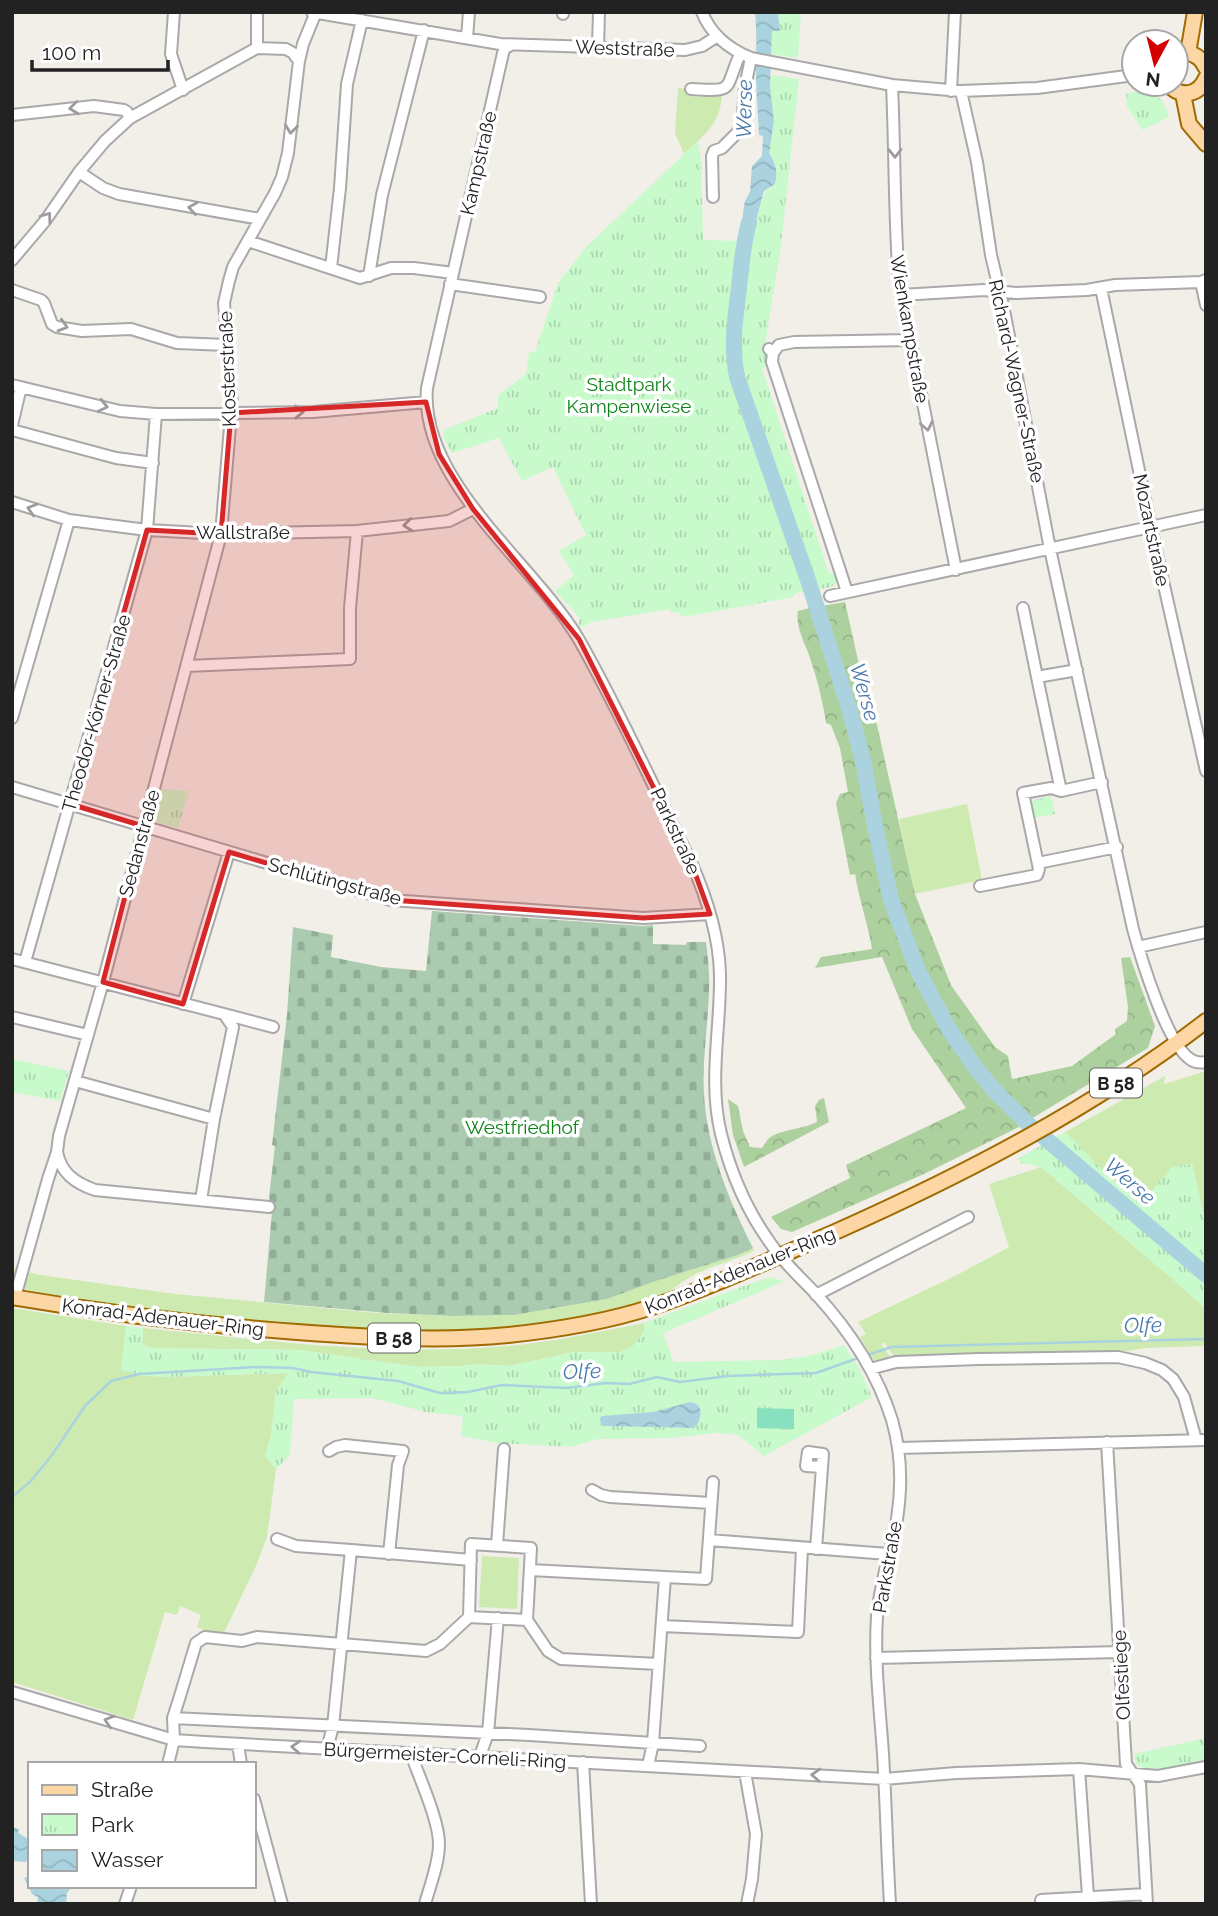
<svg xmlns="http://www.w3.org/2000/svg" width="1218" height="1916" font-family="Raleway,sans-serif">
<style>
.grass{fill:#cdebb0}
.forest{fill:url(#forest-crowns)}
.cemetery{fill:url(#cemetery-stones)}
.park{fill:url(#park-tufts);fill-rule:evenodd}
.pitch{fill:#88e0be}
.water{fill:url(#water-waves)}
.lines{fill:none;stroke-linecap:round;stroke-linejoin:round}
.stream{stroke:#aad3df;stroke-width:2.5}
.river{stroke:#aad3df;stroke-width:16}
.minor-casing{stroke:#a9a9a9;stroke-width:14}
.major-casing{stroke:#a06b00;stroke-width:18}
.minor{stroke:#fff;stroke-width:10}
.major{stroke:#fcd6a4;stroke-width:14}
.oneway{stroke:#9c9c9c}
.marked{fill:#d62828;fill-opacity:0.2;stroke:#d62828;stroke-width:5;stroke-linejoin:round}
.labels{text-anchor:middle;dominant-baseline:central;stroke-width:7;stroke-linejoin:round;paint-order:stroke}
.shield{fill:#fff;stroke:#646464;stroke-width:2}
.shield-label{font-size:18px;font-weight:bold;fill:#222}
.street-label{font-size:19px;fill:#222;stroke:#fff}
.park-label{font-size:19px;fill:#0c8416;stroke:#fff}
.water-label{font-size:21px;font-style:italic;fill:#4a7aab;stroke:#fff}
</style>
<defs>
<pattern id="forest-crowns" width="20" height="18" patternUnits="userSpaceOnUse" patternTransform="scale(1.75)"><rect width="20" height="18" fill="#add19e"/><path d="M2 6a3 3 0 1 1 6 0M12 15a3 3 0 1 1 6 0" fill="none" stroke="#95b388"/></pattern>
<pattern id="cemetery-stones" width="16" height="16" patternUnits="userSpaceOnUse" patternTransform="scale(1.75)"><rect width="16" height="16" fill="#aacbaf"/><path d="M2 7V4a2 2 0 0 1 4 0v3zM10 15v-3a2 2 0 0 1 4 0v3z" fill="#92ae96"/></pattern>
<pattern id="park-tufts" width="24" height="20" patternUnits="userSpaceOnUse" patternTransform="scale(1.75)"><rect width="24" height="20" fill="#c8facc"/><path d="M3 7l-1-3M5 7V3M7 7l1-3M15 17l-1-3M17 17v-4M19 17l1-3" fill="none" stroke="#acd6af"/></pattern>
<pattern id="water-waves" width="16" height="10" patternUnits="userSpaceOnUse" patternTransform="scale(1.75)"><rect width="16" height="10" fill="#aad3df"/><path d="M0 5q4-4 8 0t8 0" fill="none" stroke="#92b5bf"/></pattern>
</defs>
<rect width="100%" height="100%" fill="#f2efe9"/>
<path class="grass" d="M678 88 688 89V96L700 97 722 95C720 125 704 135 684 154L675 133Z
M967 804 982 880 915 894 899 819Z
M1206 1071V1225L1192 1164 1171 1168 1142 1204 1104 1172 1065 1132 1165 1076 1164 1084Z
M1041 1167 1182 1287 1206 1309V1346L1146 1348 1119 1352 895 1358 884 1342 881 1344 891 1358 878 1362 873 1359 860 1337 866 1334 858 1322 957 1275 1009 1247 989 1184Z
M753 1248 754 1251C733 1261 710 1266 690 1277 682 1281 676 1288 668 1292 646 1301 621 1307 597 1313 497 1337 392 1332 291 1324 197 1316 105 1305 12 1287V1268L40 1275 175 1294 377 1313 453 1316 514 1315 607 1299 656 1281 738 1255Z
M12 1308 126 1326 122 1370 167 1377 289 1373 276 1391 271 1436 265 1456 276 1469 267 1537 255 1568 222 1637 197 1627 201 1615 180 1606 177 1615 165 1612 133 1720 12 1682Z
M644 1323 645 1328 641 1336 633 1346 621 1352H575L508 1366 476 1364 462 1366 418 1367 300 1350 154 1348 142 1345 143 1328C263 1340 386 1357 507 1346 553 1342 598 1332 644 1323Z
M482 1556 519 1558 517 1609 479 1607Z"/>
<path class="forest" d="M845 602 862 678 875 716 915 894 951 985 995 1047 1008 1056 1012 1079 1072 1066 1116 1034 1115 1029 1127 1021 1128 1007 1121 958 1130 957 1155 1026 1148 1048 1031 1119 997 1087 979 1066 952 1027 921 968 894 899 866 758 853 706 822 606Z
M810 608 847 709 860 759 870 822 887 901 915 973 946 1033 973 1071 992 1094 1023 1125 924 1174 792 1232 781 1229 771 1217 850 1178 846 1165 966 1108 912 1029 882 957 815 968 821 957 872 949C868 923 859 900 855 874L850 875 836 803 840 794 848 792 840 748 831 725 826 723C823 702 817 679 810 658 805 643 795 627 798 611Z
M824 1098 829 1122 744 1167 733 1135 728 1099 738 1106 743 1131 750 1147 762 1148C764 1145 766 1142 768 1139 777 1130 804 1129 817 1122L815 1106 819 1100Z"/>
<path class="cemetery" d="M432 911 642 926 653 925V944L686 945 687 942H706C708 958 710 975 709 991 708 1025 702 1060 704 1094 707 1148 729 1200 753 1248L738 1255 656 1281 607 1299 514 1315 453 1316 387 1313 264 1302 272 1212 269 1197 275 1146 272 1145 287 1015 293 927 333 935 331 957 381 967 426 971Z"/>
<path class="park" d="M778 12H801L798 58 772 54V31L780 30Z
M771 75 799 79 780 254 766 337 769 366 762 368 829 574 836 572C841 589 827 587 815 590L742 376 738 360 739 329 749 241 765 192 775 184C778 171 777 163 769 153L774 121 770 87Z
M1145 91C1160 94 1165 103 1169 117L1143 130 1127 107 1126 93Z
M698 141 701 159 703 240 739 241C734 285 724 333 731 377L805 591 794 594V597L683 617 678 612 671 613 670 609 592 622 579 628V617L555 591 574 575 559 551 586 535 553 467 522 481 499 438 452 453 443 437 444 430 498 408V395L526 374 529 352H535L558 283 586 247Z
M162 789 189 791 178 828 157 822 154 816Z
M1051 796 1055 814 1033 818 1029 801Z
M12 1059 69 1071 60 1101 12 1092Z
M1065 1132 1104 1172 1141 1204 1171 1168 1192 1164 1206 1225V1309L1182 1287 1041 1167 1021 1163 1017 1159Z
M769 1277 785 1281 663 1333 674 1362 781 1360 809 1356 844 1345 859 1368 872 1397 764 1456 741 1437 733 1434 715 1433 671 1438 598 1439 571 1447 498 1443 461 1436 463 1416 426 1412 371 1398 294 1399 290 1455 276 1469 265 1456 271 1436 276 1391 288 1373 167 1377 143 1376 121 1370 126 1326 143 1328 142 1345 153 1348 300 1350 418 1367 462 1366 476 1364 508 1366 575 1352H621L633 1346 641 1336 645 1328 644 1323ZM690 1402C705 1403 702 1421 694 1428L604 1426 623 1415 653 1412Z
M1206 1738V1763C1180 1769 1160 1778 1136 1764L1134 1754Z"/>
<path class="pitch" d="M757 1408 794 1409V1429L757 1428Z"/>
<path class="water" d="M755 12H778L780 31H772L770 87 774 121 769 153C776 164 778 171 775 184L764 191 757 217 743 242V212L745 201 750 192 752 166 762 156 763 136 759 135C758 114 756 94 756 73 756 53 757 33 755 12Z
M690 1402C705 1403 702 1421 694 1428L605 1426 601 1425 600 1418 602 1416 653 1412Z
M12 1827 19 1829 18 1833 30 1840V1852L26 1862 12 1861Z
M30 1868V1886H69L71 1888 67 1893 66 1904H37L38 1897 32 1894 24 1878 27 1877V1871Z"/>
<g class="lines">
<path class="stream" d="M867 1355 892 1347 1206 1339
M12 1497 31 1481 52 1455 85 1406 111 1381 139 1374 258 1367 293 1368 311 1372 398 1381 440 1393 468 1392 502 1385 566 1388 606 1383 629 1384 657 1377 680 1382 728 1376 816 1373 861 1357"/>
<path class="river" d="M749 222C743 244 741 266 739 288 735 318 731 347 737 377L808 580 849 708 863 760 874 821 891 900 918 971 950 1031 976 1068 994 1090 1026 1122 1206 1275"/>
<g class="minor-casing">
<path id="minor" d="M174 12 171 54 183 90
M257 12V48
M312 12 500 44 685 50 702 46 716 37
M702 12C711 35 729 49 751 58L892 85 961 91 1037 88 1134 75
M563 14V12
M467 38 469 12
M511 45 505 48 503 53 427 388C419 481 534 564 578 638 620 711 653 787 691 862 707 898 719 935 720 974 721 1027 708 1081 721 1134 731 1174 747 1211 771 1244 783 1262 800 1277 815 1293 849 1330 877 1372 892 1420 901 1451 902 1487 897 1519 891 1552 880 1582 877 1616 874 1662 880 1709 883 1754 886 1804 887 1854 890 1904
M598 47 599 12
M892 85C895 151 894 217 899 282L956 570
M691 89C736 92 724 90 740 54
M951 91 955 12
M961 91 977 162 991 255 1004 310 1050 549 1133 929C1141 958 1167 1044 1190 1059 1195 1063 1200 1063 1206 1062
M12 115 94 106 124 110 127 112 130 118
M79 172 103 188 119 194 260 219
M713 197 712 156 714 151 722 148 742 128 745 87 751 58
M248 241 360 278 391 268H414L453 273
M12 260 45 221 79 172 105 141 130 118 257 48 286 49 293 53 299 61
M331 268 340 188 347 84 362 20
M369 276 382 195 424 30
M1201 282 1206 305
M450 284 540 297
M1101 288 1151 528 1206 771
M12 290 41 300 44 303 52 324 57 327 82 331 131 329 177 343 227 345
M901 295 984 290 1016 293 1087 290 1115 285 1201 282 1206 280
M769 349 773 353 772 362 847 592
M773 353 779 345 794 342 910 340
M12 385 120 411 156 414 313 412 426 402
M12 425 21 387
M12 430 116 458 153 463
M12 502 69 520 147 530 221 534 357 531 449 521 473 509
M830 596 1206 515
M1023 608 1037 677 1077 670
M187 666 350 659V608L357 531
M1037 677 1061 791 1102 782
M12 718 69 520
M12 787 391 900 643 918 710 914
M1038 863 1117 847
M980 886 1037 875 1039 869 1023 793 1051 788 1061 791
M1138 947 1206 932
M12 959 224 1014 233 1027 214 1119 201 1200
M25 962 147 530 156 414
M183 1004 229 852
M224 1014 273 1027
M12 1017 88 1035
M75 1081 214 1119
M57 1152C61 1173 75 1183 95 1190L269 1207
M816 1295 968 1217
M15 1297 48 1179 57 1152 59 1136 103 982 221 534 232 403 224 303 229 281 233 267 275 193 282 177 288 153 299 61 303 44 316 12
M870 1369 896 1362 979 1359 1118 1357 1145 1363 1162 1370 1173 1379 1184 1397 1196 1440
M1107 1442 1126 1764 1140 1784 1147 1904
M898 1448 1206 1440
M329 1451 336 1447 345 1445 403 1451 398 1465 389 1554
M592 1490 601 1495 610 1497 711 1503
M277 1539 296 1546 351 1550
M709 1540 888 1554
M497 1545 504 1449
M816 1549 823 1454 808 1452 806 1466 822 1467
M530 1570 665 1577
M527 1620 548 1651 561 1659 658 1664
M662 1626 798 1632 802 1548
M876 1658 1120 1652
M12 1692 174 1740 205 1742 884 1779 956 1773 1079 1769 1158 1776 1206 1767
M173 1718 529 1735 700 1746
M238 1744 241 1764
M327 1749 333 1726 351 1550 471 1560
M411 1754C419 1777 439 1820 439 1844 439 1864 430 1885 425 1904
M480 1756 488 1733 498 1618
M583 1762 591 1904
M168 1764 174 1740 173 1718 180 1696 196 1643 205 1637 242 1641 257 1637 426 1651 440 1644 469 1617 527 1620 531 1548 471 1544 469 1617
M648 1766 653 1743 665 1577 706 1579 713 1482
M1079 1769 1088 1896
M745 1772 756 1834 752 1879 747 1904
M254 1799 282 1904
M125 1904 131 1886
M1041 1904V1900L1146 1894"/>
</g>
<g class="major-casing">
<path id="major" d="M1188 53 1195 12
M1176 55C1189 50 1200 55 1206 68
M1168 84C1181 99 1199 95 1206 78
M1183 94 1189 124 1206 144
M12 1297C107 1313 202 1325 297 1332 367 1337 438 1342 508 1335 556 1330 606 1322 652 1307 714 1286 774 1258 835 1232 965 1174 1093 1108 1206 1021"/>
</g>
<use href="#minor" class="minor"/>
<use href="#major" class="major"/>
</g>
<defs><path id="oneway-chevron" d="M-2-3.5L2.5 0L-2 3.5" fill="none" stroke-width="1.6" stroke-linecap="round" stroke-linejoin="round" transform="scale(1.75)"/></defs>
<g class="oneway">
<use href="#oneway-chevron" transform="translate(74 108) rotate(174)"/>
<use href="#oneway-chevron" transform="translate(291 129) rotate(97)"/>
<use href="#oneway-chevron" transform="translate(895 153) rotate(89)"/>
<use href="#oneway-chevron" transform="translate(193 208) rotate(-171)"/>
<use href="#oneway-chevron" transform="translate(47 217) rotate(-54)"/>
<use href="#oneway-chevron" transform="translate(63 326) rotate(16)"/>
<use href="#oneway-chevron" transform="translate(103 406) rotate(13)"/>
<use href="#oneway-chevron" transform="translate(299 412) rotate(-1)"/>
<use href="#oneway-chevron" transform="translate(927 426) rotate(79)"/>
<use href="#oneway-chevron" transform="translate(32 509) rotate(-163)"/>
<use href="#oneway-chevron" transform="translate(408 525) rotate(174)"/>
<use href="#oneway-chevron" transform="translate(109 1721) rotate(-163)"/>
<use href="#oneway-chevron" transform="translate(296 1747) rotate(-177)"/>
<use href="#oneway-chevron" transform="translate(816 1775) rotate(-177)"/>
</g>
<path class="marked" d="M426 402 439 454 473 509 579 639 691 862 710 914 643 918 391 900 229 852 183 1004 103 982 143 826 70 804 147 530 221 534 231 413Z"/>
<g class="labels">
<g class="shield">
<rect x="1090" y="1068.5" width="52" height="29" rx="5"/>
<rect x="368" y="1323.5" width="52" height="29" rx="5"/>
</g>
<g class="shield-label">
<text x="1116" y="1083">B 58</text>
<text x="394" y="1338">B 58</text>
</g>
<g class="street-label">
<text transform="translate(625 48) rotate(2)">Weststraße</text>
<text transform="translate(478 163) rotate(-77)">Kampstraße</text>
<text transform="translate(910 329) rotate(80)">Wienkampstraße</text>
<text transform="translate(227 369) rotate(-92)">Klosterstraße</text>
<text transform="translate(1017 381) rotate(78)">Richard-Wagner-Straße</text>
<text transform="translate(1152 530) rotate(78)">Mozartstraße</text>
<text x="243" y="532">Wallstraße</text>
<text transform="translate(96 713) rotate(-74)">Theodor-Körner-Straße</text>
<text transform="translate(676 831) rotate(65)">Parkstraße</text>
<text transform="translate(139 843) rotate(-75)">Sedanstraße</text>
<text transform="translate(335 881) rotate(15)">Schlütingstraße</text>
<text transform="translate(740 1270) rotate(-22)">Konrad-Adenauer-Ring</text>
<text transform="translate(163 1317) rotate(7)">Konrad-Adenauer-Ring</text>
<text transform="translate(887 1567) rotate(-80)">Parkstraße</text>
<text transform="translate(1121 1675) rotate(-93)">Olfestiege</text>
<text transform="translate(445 1755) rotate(3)">Bürgermeister-Corneli-Ring</text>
</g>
<g class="park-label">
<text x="629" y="384">Stadtpark<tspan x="629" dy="22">Kampenwiese</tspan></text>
<text x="522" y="1127">Westfriedhof</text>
</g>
<g class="water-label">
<text transform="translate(744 109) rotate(-89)">Werse</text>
<text transform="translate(865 692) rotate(74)">Werse</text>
<text transform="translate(1130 1181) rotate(41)">Werse</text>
<text transform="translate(1143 1325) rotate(-1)">Olfe</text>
<text transform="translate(582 1371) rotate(-2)">Olfe</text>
</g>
</g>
<rect width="1218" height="1916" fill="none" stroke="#222222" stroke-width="28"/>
<rect x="28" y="1762" width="228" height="126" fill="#ffffff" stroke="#a7a7a7" stroke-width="2"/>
<rect x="42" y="1785" width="35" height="10" fill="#fcd6a4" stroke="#a7a7a7" stroke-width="2"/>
<text x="91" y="1797" font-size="21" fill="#222222">Straße</text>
<rect x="42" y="1814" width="35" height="21" fill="url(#park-tufts)" stroke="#a7a7a7" stroke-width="2"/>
<text x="91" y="1832" font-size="21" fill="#222222">Park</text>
<rect x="42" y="1850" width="35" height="21" fill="url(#water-waves)" stroke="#a7a7a7" stroke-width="2"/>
<text x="91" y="1867" font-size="21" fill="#222222">Wasser</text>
<g transform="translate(1155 63) rotate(187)"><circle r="33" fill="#ffffff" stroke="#a7a7a7" stroke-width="2"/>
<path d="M0-5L12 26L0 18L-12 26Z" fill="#d40000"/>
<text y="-10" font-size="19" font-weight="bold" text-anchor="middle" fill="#222222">N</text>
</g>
<path d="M32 60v10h136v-10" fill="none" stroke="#222222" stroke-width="3.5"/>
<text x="42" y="60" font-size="21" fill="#222222" stroke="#ffffff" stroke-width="5" paint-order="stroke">100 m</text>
</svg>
